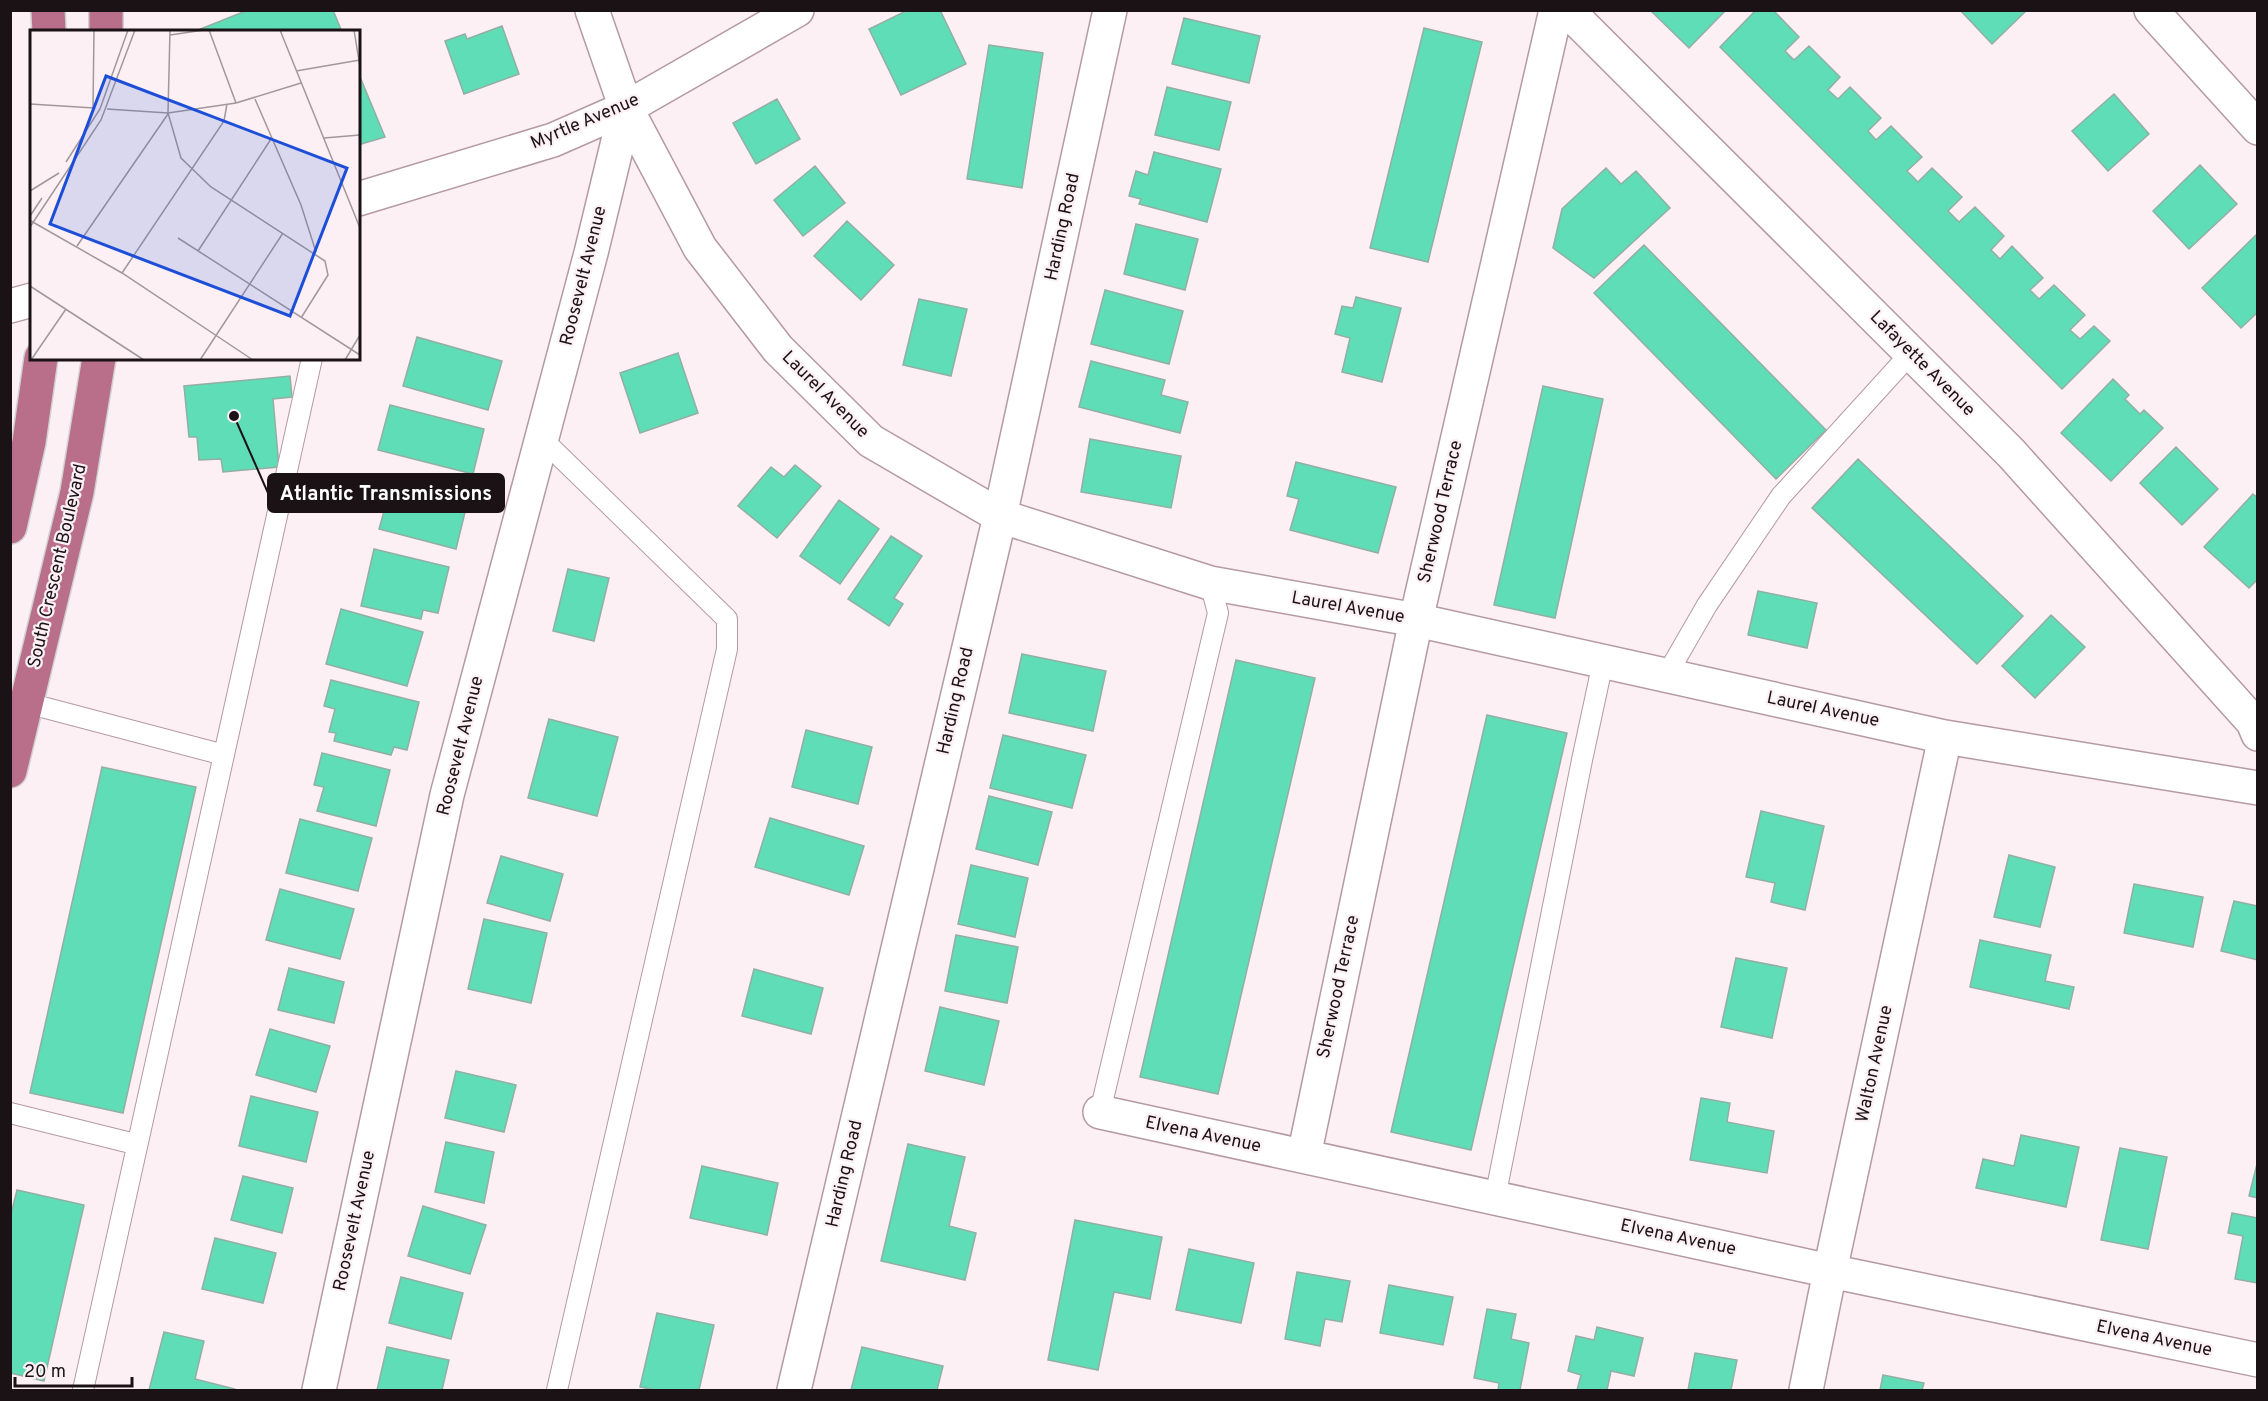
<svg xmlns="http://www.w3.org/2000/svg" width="2268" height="1401" font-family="Overpass,sans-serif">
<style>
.building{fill:#5eddb6;stroke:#93aea3;stroke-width:1.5}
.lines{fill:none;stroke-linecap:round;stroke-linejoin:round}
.lane-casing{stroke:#b59aa2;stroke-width:22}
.street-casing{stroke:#b59aa2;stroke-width:36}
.secondary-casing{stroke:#b59aa2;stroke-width:36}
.highway-casing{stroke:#d1d0d0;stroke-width:36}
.lane{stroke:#fff;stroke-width:20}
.street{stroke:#fff;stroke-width:33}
.secondary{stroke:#fff;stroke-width:33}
.highway{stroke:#b96e89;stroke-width:33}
.labels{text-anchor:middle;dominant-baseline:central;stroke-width:4.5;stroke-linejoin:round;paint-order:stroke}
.street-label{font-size:18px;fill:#1b1215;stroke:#fcf0f4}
.inset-road{fill:none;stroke:#a2979b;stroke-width:1.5}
.view{fill:#1d4ed8;fill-opacity:0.15;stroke:#1d4ed8;stroke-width:3}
.inset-edge{fill:none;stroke:#1b1215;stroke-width:3}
.leader{fill:none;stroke:#1b1215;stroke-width:2}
.callout-dot{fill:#1b1215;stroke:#fcf0f4;stroke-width:2}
.callout{fill:#1b1215;stroke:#1b1215;stroke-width:2}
.callout-label{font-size:20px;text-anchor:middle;font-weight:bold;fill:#fff}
</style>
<rect width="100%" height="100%" fill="#fcf0f4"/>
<path class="building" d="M248 10H333L342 32H193Z
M908 10H940L966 64 901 95 869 29Z
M1650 10H1726L1689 48Z
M1756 10H1773L1799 37 1785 51 1794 60 1809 46 1840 77 1828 90 1838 99 1850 87 1881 118 1868 131 1876 140 1891 126 1922 157 1907 171 1918 182 1932 168 1962 197 1948 211 1959 222 1975 207 2004 236 1991 250 2000 259 2012 246 2043 278 2030 290 2039 299 2054 285 2085 315 2070 330 2080 339 2094 326 2110 341 2062 389 1720 47Z
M1960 10H2027L1992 44Z
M1184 18 1260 36 1249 83 1172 64Z
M502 26 519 74 464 94 445 41 465 34 467 39Z
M1424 28 1482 42 1428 262 1370 248Z
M989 45 1043 53 1022 188 967 179Z
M358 72 385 137 358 145Z
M1167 87 1231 102 1219 150 1155 135Z
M2114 94 2149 134 2108 171 2072 131Z
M777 99 800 139 756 164 733 123Z
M1154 152 1221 169 1207 222 1139 204 1141 199 1129 196 1136 171 1148 175Z
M2200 165 2237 204 2189 249 2153 211Z
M815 166 845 203 803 236 774 200Z
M1606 168 1621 184 1636 171 1670 208 1594 278 1553 248 1562 209Z
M847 221 894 265 861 300 814 256Z
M1136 224 1198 239 1185 290 1124 274Z
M2258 233V312L2241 328 2202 288Z
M1644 245 1826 430 1776 479 1594 293Z
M1105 290 1183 311 1169 364 1091 344Z
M1356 297 1401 308 1382 382 1342 372 1350 338 1335 334 1342 306 1353 308Z
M919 299 967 309 951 376 903 365Z
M417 337 502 361 488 410 403 386Z
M678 353 698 413 640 433 620 373Z
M1091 361 1165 380 1161 395 1188 402 1180 433 1079 407Z
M290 376 292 397 273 399 279 467 223 472 221 459 199 460 197 437H189L184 386Z
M2113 379 2129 395 2125 399 2140 414 2144 410 2163 428 2111 481 2061 433Z
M1543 386 1603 399 1555 618 1494 605Z
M390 405 484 429 473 474 378 450Z
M1090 439 1181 456 1171 508 1081 492Z
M2176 447 2218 489 2182 525 2140 483Z
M1858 459 2023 616 1977 664 1812 508Z
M1296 462 1396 487 1378 553 1290 530 1299 499 1287 496Z
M795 465 821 486 777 538 738 506 771 467 784 477Z
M394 476 469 496 456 549 379 529Z
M2253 494 2258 498V579L2249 588 2204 547Z
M839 500 879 529 840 584 800 556Z
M891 536 922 556 894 598 903 604 889 626 848 599Z
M374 549 449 567 438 613 423 610 421 619 361 606Z
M568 569 609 578 594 641 553 631Z
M1758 591 1817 603 1807 648 1748 635Z
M341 609 423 632 407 686 326 664Z
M2051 615 2085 647 2035 698 2002 666Z
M1022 654 1106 671 1093 731 1009 713Z
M1236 660 1315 678 1218 1094 1140 1077Z
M331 680 419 702 407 750 394 747 391 755 334 741 336 733 329 732 335 709 324 706Z
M1487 715 1567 733 1471 1150 1391 1132Z
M549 719 618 737 597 816 528 798Z
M806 730 872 747 858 804 792 787Z
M1003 735 1086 755 1072 808 990 788Z
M322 753 390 770 376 826 317 811 324 787 314 785Z
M102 767 196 787 123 1113 30 1093Z
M989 796 1052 812 1038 865 976 849Z
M1761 811 1824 826 1805 910 1771 902 1775 883 1746 877Z
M770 818 864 846 849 895 755 867Z
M300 819 372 838 358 891 286 873Z
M2009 855 2055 867 2040 927 1994 917Z
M501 856 563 874 550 921 487 903Z
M971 865 1028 878 1015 937 958 924Z
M2134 884 2203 897 2193 947 2124 933Z
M280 889 354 909 340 959 266 940Z
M2234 901 2258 906V960L2221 951Z
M484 919 547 933 531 1003 468 989Z
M956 935 1018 947 1007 1003 945 991Z
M1980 940 2051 955 2045 981 2074 987 2069 1009 1970 987Z
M1736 958 1787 968 1772 1038 1721 1027Z
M289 968 344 982 334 1023 278 1010Z
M754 969 823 988 811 1034 742 1016Z
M940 1007 999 1021 984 1085 925 1071Z
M270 1029 330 1046 316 1092 256 1075Z
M456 1071 516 1085 504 1132 445 1118Z
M251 1096 318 1112 306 1162 239 1146Z
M1701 1098 1730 1103 1727 1122 1774 1131 1767 1173 1690 1160Z
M2021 1135 2079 1147 2066 1207 1976 1188 1983 1159 2014 1166Z
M446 1142 494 1152 484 1203 435 1192Z
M908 1144 965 1157 949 1226 976 1233 965 1280 881 1261Z
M2120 1148 2167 1157 2148 1249 2101 1240Z
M2258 1160V1198L2249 1196Z
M702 1166 778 1183 767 1235 690 1218Z
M243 1176 293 1188 282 1233 231 1220Z
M17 1190 84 1205 44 1381 10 1373V1218Z
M423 1206 486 1225 470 1274 408 1256Z
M2232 1213 2258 1218V1283L2235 1279 2243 1236 2228 1233Z
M1075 1220 1162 1237 1150 1299 1114 1292 1098 1370 1048 1360Z
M215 1238 276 1253 263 1303 202 1289Z
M1189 1249 1254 1263 1241 1323 1176 1310Z
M1297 1272 1350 1281 1342 1322 1325 1319 1320 1346 1285 1339Z
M401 1277 463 1293 451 1339 389 1323Z
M1389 1285 1453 1297 1443 1345 1380 1333Z
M1487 1309 1516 1314 1511 1339 1529 1343 1520 1390H1498L1499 1383 1474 1378Z
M657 1313 714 1325 699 1390H655L640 1387Z
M1597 1327 1643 1338 1634 1376 1611 1371 1607 1390H1577L1581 1375 1568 1371 1576 1336 1594 1340Z
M164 1332 204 1341 195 1379 235 1389V1390H149Z
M387 1347 449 1360 442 1390H377Z
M862 1347 943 1366 937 1390H851Z
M1695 1353 1737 1360 1731 1390H1688Z
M1883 1375 1924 1383 1922 1390H1880Z"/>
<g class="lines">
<g class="lane-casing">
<path id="lane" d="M542 439 727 619V649L557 1390
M1666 676 1707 605 1781 496 1911 353
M27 703 224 755
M1100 1112 1218 613 1210 583
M10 1113 135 1144
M1495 1198 1582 760 1603 662
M83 1390C156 1046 236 703 312 358"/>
</g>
<g class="street-casing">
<path id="street" d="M592 10 626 108 700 248 778 349 871 441 1000 516 1210 583 1416 620 1945 737 2258 788
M1567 10 2011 453 2253 722 2258 734
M2151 10 2258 128
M358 199 553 140 626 108 797 10
M1100 1112 1830 1271 2258 1360
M1304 1156 1416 620 1556 10
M319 1390 447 795 591 253 626 108
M794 1390 1000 516 1110 10
M1806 1390 1830 1271 1945 737"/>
</g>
<g class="secondary-casing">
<path id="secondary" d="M10 306 32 300"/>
</g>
<g class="highway-casing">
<path id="highway" d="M48 10 49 32
M106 10V32
M10 527 29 442 41 358
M10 771 77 492 99 358"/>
</g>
<use href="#lane" class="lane"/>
<use href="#street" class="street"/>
<use href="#secondary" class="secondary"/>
<use href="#highway" class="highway"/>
</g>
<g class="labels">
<g class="street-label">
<text transform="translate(585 122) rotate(-23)">Myrtle Avenue</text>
<text transform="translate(1063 227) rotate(-78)">Harding Road</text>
<text transform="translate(584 276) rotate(-76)">Roosevelt Avenue</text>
<text transform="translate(1922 364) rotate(45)">Lafayette Avenue</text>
<text transform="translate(825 395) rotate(45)">Laurel Avenue</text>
<text transform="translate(1441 512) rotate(-77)">Sherwood Terrace</text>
<text transform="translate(58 566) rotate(-77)">South Crescent Boulevard</text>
<text transform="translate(1348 608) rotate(10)">Laurel Avenue</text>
<text transform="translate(956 701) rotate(-77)">Harding Road</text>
<text transform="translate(1823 710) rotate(12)">Laurel Avenue</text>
<text transform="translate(461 746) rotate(-76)">Roosevelt Avenue</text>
<text transform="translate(1339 987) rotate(-78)">Sherwood Terrace</text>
<text transform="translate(1875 1064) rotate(-78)">Walton Avenue</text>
<text transform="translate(1203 1135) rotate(12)">Elvena Avenue</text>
<text transform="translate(845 1174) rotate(-77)">Harding Road</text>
<text transform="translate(355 1221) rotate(-78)">Roosevelt Avenue</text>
<text transform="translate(1678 1238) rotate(12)">Elvena Avenue</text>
<text transform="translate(2154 1339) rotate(12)">Elvena Avenue</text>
</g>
</g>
<g transform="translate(30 30)">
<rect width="330" height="330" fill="#fcf0f4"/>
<path class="inset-road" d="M140 0 138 83 151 128 181 157 295 231 298 245 271 288M179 0 206 73M250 0 330 198M324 0 330 37M140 5 174 0M266 41 330 30M225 69 271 175 286 222M0 74 64 78M63 78 64 0M77 79 138 83 206 73 271 53M294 108 330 105M36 132 70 79 98 0M0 161 29 143M0 186 12 168M1 191 92 243 223 330M0 197 71 90 105 0M148 208 330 325M47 216 138 84M168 221 241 109M92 243 194 91 197 74M0 256 114 330M1 330 36 279M170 330 253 203M315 330 330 305"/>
<path class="view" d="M76 46 317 138 260 286 20 194Z"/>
<rect width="330" height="330" class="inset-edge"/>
</g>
<path class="leader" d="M234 416L268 493"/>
<circle class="callout-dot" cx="234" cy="416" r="6"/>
<rect class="callout" x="268" y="474" width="236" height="38" rx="6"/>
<g class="callout-label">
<text x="386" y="500">Atlantic Transmissions</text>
</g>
<rect width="2268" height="1401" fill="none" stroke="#1b1215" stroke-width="24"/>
<path d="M15 1377v9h117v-9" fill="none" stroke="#1b1215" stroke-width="3"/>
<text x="24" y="1377" font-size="18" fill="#1b1215" stroke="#fcf0f4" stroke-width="4.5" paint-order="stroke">20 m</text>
</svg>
